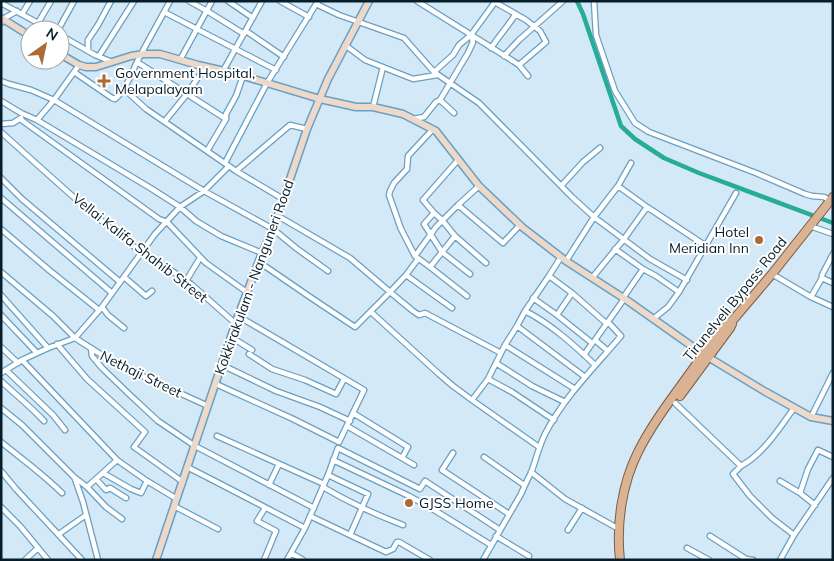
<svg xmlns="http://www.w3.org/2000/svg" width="834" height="561" font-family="Mulish,sans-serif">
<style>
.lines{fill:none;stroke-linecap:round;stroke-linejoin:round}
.canal{stroke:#27ac96;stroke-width:4.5}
.minor-casing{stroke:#699fc2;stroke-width:7}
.secondary-casing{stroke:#699fc2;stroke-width:9}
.primary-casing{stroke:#7f5d41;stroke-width:10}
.minor{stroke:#fff;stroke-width:4.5}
.secondary{stroke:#ecd9ca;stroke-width:6}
.primary{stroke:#d9b394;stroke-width:8}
.poi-dot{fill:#ab6b34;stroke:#fff;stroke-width:2}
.labels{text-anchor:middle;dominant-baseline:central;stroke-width:4;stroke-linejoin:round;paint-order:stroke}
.poi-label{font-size:14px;fill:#061d2a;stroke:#fff;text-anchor:start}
.street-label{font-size:14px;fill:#061d2a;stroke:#fff}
</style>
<rect width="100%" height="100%" fill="#d3e9f8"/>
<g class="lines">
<path class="canal" d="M577 1 583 14 621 126 635 139 664 158 699 173 833 223"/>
<g class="minor-casing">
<path id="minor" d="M189 1 207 11 244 34 246 31 284 57
M228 1 253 18
M280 1 309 17
M417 1 513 61 519 65 528 76
M493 1 526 20 540 31 546 42 519 65
M594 1 596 35 615 91 635 123 649 132 756 173 805 194 812 196 824 197 832 202
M1 3 51 30
M316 4 339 15 404 38 434 72 479 103 572 197 594 217 618 186
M164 12 276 70
M22 14 30 1
M3 19 17 11
M38 23 51 1
M58 30 74 1
M60 35 95 55 112 62
M345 45 365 60 413 79 437 75
M491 48C499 36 508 26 515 15
M88 51V40L98 25 111 1
M99 56 134 1
M504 56 519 40 563 1
M180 60 212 1
M137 62 226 119 207 151
M79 65 54 100 204 191 273 229 296 248 328 271
M223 71 262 1
M74 72 112 98 115 99C127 89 132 71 139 58 149 39 160 20 170 1
M434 72 453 55 459 45 471 35 495 2
M1 81 9 84 31 90 54 100 37 120 21 113 1 101
M124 89 146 109 236 171 283 199
M440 100 454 113
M373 107 383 67
M20 119 159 219 167 222 206 263 248 293
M226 119V114L236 96 243 76
M413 119 424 117 436 102 440 100 468 53 473 42 471 35
M37 120 152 189 180 207 196 221 221 236 262 253
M165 121 187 94 205 67
M1 124 13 123 21 118
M1 132 41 168 88 210 142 253 172 271 191 284 236 324
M458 160 423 200 434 213 424 224 442 252 470 274
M225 163 267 83 318 1
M631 163 618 186 647 207
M236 171 290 125 307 129
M1 178 22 199 120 282
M562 185 583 162 600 148
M1 198 112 293
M458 205 479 186
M434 213 442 220 455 236
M278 216 350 258 390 292 406 275
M810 226 833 234
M1 229 49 270 99 310
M615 249 643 269
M415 256 401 229 389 195 390 191 394 183 407 169 408 156 433 129
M561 257 549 276 572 293 607 324
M418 259 406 275 452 308
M566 261 594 217 650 259 687 280
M259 262 310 297 355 327 390 292 413 311 419 315 425 313 501 353
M486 263 455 236 430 267 415 256 436 227 458 205 503 243 520 225
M430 267 467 296
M1 272 53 316 75 338 97 352 127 369 208 406
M772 274 811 297 833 307
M124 277 146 296 152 291
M592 278 624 239 647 207 706 246
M822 278 833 283
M186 281 200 258
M572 293 557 315 592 343
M1 295 48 348
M811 297 822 278V275L833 254
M533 298 557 315
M623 298 643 269 656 276 679 292
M102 307 108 315 124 328
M525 311C551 324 574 345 595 365
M371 312 439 374 453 386 472 400
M1 315 37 353
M238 316 364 390 339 442
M653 319 668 307 679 292 736 193
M517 326 585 377
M231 337 252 350
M75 338 102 307 155 234 180 207 204 191 229 166
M57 344 87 379 145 432 134 447 183 482
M505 345 575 389
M1 347 18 363
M91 348 92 356 102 368 130 395 158 421 195 446 314 508
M608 351 621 336 608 322
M249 354 272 369 305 380 336 394 344 379
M584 355 593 342
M22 360 117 460 147 481 177 499
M496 363 532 386 565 402
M222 365 276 391 320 407 350 421
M6 370 53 415 65 430
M1 373 22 360 48 348 75 338
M488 379 512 392 554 420
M1 381C16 395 31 407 44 421
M216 384 293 419 339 442
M675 403 741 466C764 453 779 429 794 408
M1 408 22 425 74 477 87 487 106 507 122 519
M353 413 408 447 402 458
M811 417 833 373
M347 426 414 465
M217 436 324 484
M1 442C22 459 43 474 62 493
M539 447 472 400 488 379 505 345 517 326 525 311 549 276
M453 453 442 470 509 514
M484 457 524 485
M333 460 409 496 431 508 491 545
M741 466 733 474 750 496 772 518 794 535
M187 467C227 487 266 508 305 528
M1 471 16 489 82 560
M531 472 565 499 619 529
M103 473 131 489 141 493 147 481
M75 479 83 502 98 560
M96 479 106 490 110 488 126 498
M780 481 800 493 815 505
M269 485 279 464
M87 487 117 460
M323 487C350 503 374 514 403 525
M800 493 808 469 818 450 833 457
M174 506 218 529
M1 507 20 526 48 560
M310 516 350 535 368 494 328 475
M568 530 582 508
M59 534 86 515
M350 535 386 552 393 549 397 542H399L430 560
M496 536 529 556
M710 536 746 559 753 560
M687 548 709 560
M291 553 303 560
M25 560 38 548
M264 560 276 531 257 521 265 508
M287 560 305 528 328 475 338 448 420 489 425 481 500 530
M483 560 521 494C524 487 527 480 531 473 536 460 539 446 545 434 561 403 585 377 608 351L595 340 624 299
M780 560 794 535 833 478"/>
</g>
<g class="secondary-casing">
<path id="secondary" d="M1 22 3 19 30 36
M60 54 79 65 86 67H96L131 56 144 54H160L198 65 237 74 320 99 356 107H373L403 114 436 131 479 186 522 227 566 261 628 301 703 354 764 391 811 417 833 421
M156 560 238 316 262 253 273 229 307 129 328 79 369 1"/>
</g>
<g class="primary-casing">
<path id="primary" d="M680 396 730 328 732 324
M620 560C616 524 622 484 638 452 652 424 672 398 690 373 702 357 717 330 733 320L772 274 833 197"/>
</g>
<use href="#minor" class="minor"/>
<use href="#secondary" class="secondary"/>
<use href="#primary" class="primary"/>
</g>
<g class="poi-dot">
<path d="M101.5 73.5h5v5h5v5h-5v5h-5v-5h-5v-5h5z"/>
<circle cx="759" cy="240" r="5"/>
<circle cx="409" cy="503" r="5"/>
</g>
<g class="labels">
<g class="poi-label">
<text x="115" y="73">Government Hospital,<tspan x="115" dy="16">Melapalayam</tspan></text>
<text x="749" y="232" text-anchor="end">Hotel<tspan x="749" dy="16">Meridian Inn</tspan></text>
<text x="419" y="503">GJSS Home</text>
</g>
<g class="street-label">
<text transform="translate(140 248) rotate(38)">Vellai Kalifa Shahib Street</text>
<text transform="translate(254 277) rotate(-70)">Kokkirakulam - Nanguneri Road</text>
<text transform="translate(735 299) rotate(-51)">Tirunelveli Bypass Road</text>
<text transform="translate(141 374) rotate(26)">Nethaji Street</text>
</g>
</g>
<rect width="834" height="561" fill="none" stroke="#061d2a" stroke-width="5"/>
<g transform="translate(45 45) rotate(33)"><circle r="24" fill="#ffffff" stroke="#9ba5aa"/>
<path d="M0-4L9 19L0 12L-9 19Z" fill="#ab6b34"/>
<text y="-8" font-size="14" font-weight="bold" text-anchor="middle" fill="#061d2a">N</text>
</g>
</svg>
